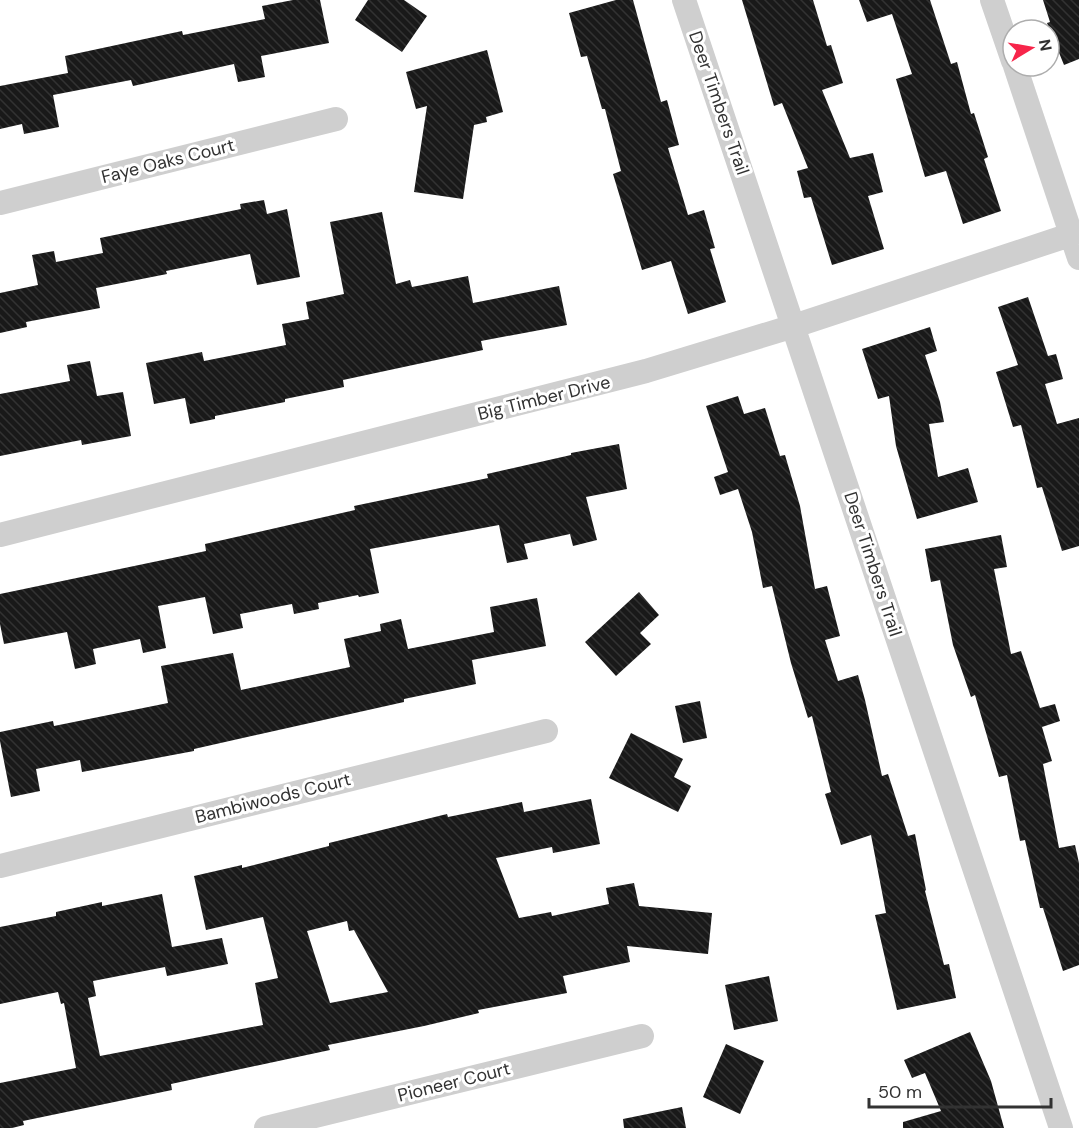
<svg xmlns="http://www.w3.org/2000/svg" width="1079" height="1128" font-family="'DM Sans',sans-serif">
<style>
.building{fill:url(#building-back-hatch);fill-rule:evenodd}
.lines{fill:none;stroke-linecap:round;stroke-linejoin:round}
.minor{stroke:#cfcfcf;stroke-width:24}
.labels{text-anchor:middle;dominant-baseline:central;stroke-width:6;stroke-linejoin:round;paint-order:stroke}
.street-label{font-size:18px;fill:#323232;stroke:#fff}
</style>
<defs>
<pattern id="building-back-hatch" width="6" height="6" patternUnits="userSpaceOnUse" patternTransform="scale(1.5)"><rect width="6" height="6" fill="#191919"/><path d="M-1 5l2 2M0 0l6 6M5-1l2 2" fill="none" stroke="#323232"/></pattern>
</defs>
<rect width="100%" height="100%" fill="#fff"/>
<path class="building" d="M293 0H320L329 43 261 56 265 77 238 82 234 64 133 86 131 80 53 95 59 127 24 134 22 124 0 129V86L68 73 65 56 182 31 183 35 265 19 262 6Z
M368 0H404L427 16 402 52 355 20Z
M616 0H633L661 102 667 100 679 145 668 148 688 215 704 210 715 248 710 249 726 302 688 314 671 261 642 270 613 174 621 171 605 109H602L587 56 581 57 569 13Z
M742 0H813L827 46 831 45 843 83 822 90 850 158 873 153 883 192 868 196 884 249 832 265 811 197 804 198 797 171 808 168 782 103 774 106Z
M859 0H930L951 64 957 62 971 114 974 113 988 157 984 159 1001 211 963 224 946 171 925 177 896 79 912 74 892 14 867 22Z
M1043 0H1079V59L1064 65 1047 23 1050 22Z
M487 50 503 112 486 117 487 122 474 125 463 199 414 192 427 106 416 109 406 72Z
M264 200 267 214 287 209 300 277 257 285 250 254 166 271 167 274 96 288 100 308 26 322 27 327 0 333V293L38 285 32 255 54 251 56 262 103 253 100 238 241 209 240 204Z
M382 212 396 284 410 280 412 287 468 276 473 303 559 286 567 325 481 341 483 350 343 380 344 387 285 399V402L215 416V419L190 424 185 398 154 404 146 363 202 352 204 361 286 345 282 324 309 319 306 302 344 294 330 222Z
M1028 297 1048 356 1056 354 1063 379 1045 384 1057 424 1079 418V546L1062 551 1042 487 1037 488 1021 425 1013 427 996 372 1018 365 998 307Z
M930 327 937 351 925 355 940 402 944 422 929 424 938 477 968 468 978 502 917 519 896 446 889 396 878 399 862 349Z
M90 361 97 396 123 392 131 436 82 445 81 440 0 456V394L70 381 67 365Z
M738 396 744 414 765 408 780 456 785 455 800 506 815 589 827 586 840 636 825 640 838 681 858 675 865 700 882 776 888 774 908 836 915 834 926 890 925 891 944 965 949 964 956 998 897 1010 875 915 886 913 871 835 841 845 825 794 831 792 812 716 808 718 791 663 772 586 763 588 752 532 738 489 720 495 714 477 728 472 706 406Z
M619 444 627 489 586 497 597 540 573 546 570 534 524 544 528 559 507 563 499 525 370 549 379 593 359 597 358 595 318 603 319 609 294 614 292 604 240 614 243 628 213 634 205 597 158 606 166 648 143 653 140 639 93 649 96 664 75 669 67 632 4 644 0 624V594L206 551 205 544 355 510 354 506 488 478 487 474 571 455V453Z
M1001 535 1007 567 994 569 1011 654 1021 651 1040 708 1055 704 1060 721 1042 727 1052 761 1043 764 1059 848 1075 845 1079 863V965L1063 971 1043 908H1040L1025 840 1020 841 1007 775 999 777 975 695 971 697 953 645 940 580 931 582 925 549Z
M639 592 659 615 640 633 651 644 616 676 585 642Z
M537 598 546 646 472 660 476 684 404 699V702L194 749V751L82 772 80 760 36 769 40 791 11 797 0 741V732L53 721 54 726 168 703 161 666 233 653 241 690 350 667 344 639 381 631 380 624 401 619 408 649 494 632 490 607Z
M700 701 707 738 683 743 675 706Z
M631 733 683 759 674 777 691 786 678 812 609 778Z
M591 799 600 844 553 853 552 847 496 858 519 918 551 912 552 916 609 904 606 888 634 883 639 906 712 913 708 954 627 946 630 962 563 976 567 993 478 1010 479 1013 424 1026 328 1045 330 1050 171 1084 172 1090 23 1121 24 1125 12 1128H0V1083L76 1068 64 1003 61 1004 58 992 0 1004V927L56 916V912L102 902V906L162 894 172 947 222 938 228 964 167 976 165 967 93 981 96 996 88 998 100 1056 263 1025 255 983 278 978 263 917 206 930 194 876 242 865V868L329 846V843L447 814 448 817 522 802 524 812ZM347 921 349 931 354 930 388 992 330 1003 307 931Z
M769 976 778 1021 734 1030 725 985Z
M970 1032 991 1081 1004 1128H903V1122L941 1111 925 1073 912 1078 904 1060Z
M726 1044 764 1061 740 1114 703 1097Z
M682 1107 686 1128H624L623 1119Z"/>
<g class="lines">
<path class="minor" d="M684 0 1061 1128
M992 0 1013 61
M1015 66 1079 258
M0 203 336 119
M0 535 646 371 794 326 1079 232
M0 866 546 731
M266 1128 642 1036"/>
</g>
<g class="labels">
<g class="street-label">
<text transform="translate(719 103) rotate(71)">Deer Timbers Trail</text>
<text transform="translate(168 161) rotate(-14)">Faye Oaks Court</text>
<text transform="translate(544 398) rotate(-14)">Big Timber Drive</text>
<text transform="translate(873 564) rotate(72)">Deer Timbers Trail</text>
<text transform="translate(273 798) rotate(-14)">Bambiwoods Court</text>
<text transform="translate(454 1082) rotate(-14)">Pioneer Court</text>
</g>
</g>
<g transform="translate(1031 48) rotate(79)"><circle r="28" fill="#ffffff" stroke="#adadad" stroke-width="1.5"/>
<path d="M0-4.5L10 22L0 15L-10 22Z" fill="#f7254a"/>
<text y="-9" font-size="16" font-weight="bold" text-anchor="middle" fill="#323232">N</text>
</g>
<path d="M869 1098v9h182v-9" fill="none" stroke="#323232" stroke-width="3"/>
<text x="878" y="1098" font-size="18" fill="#323232" stroke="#ffffff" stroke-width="4.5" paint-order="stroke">50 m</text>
</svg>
